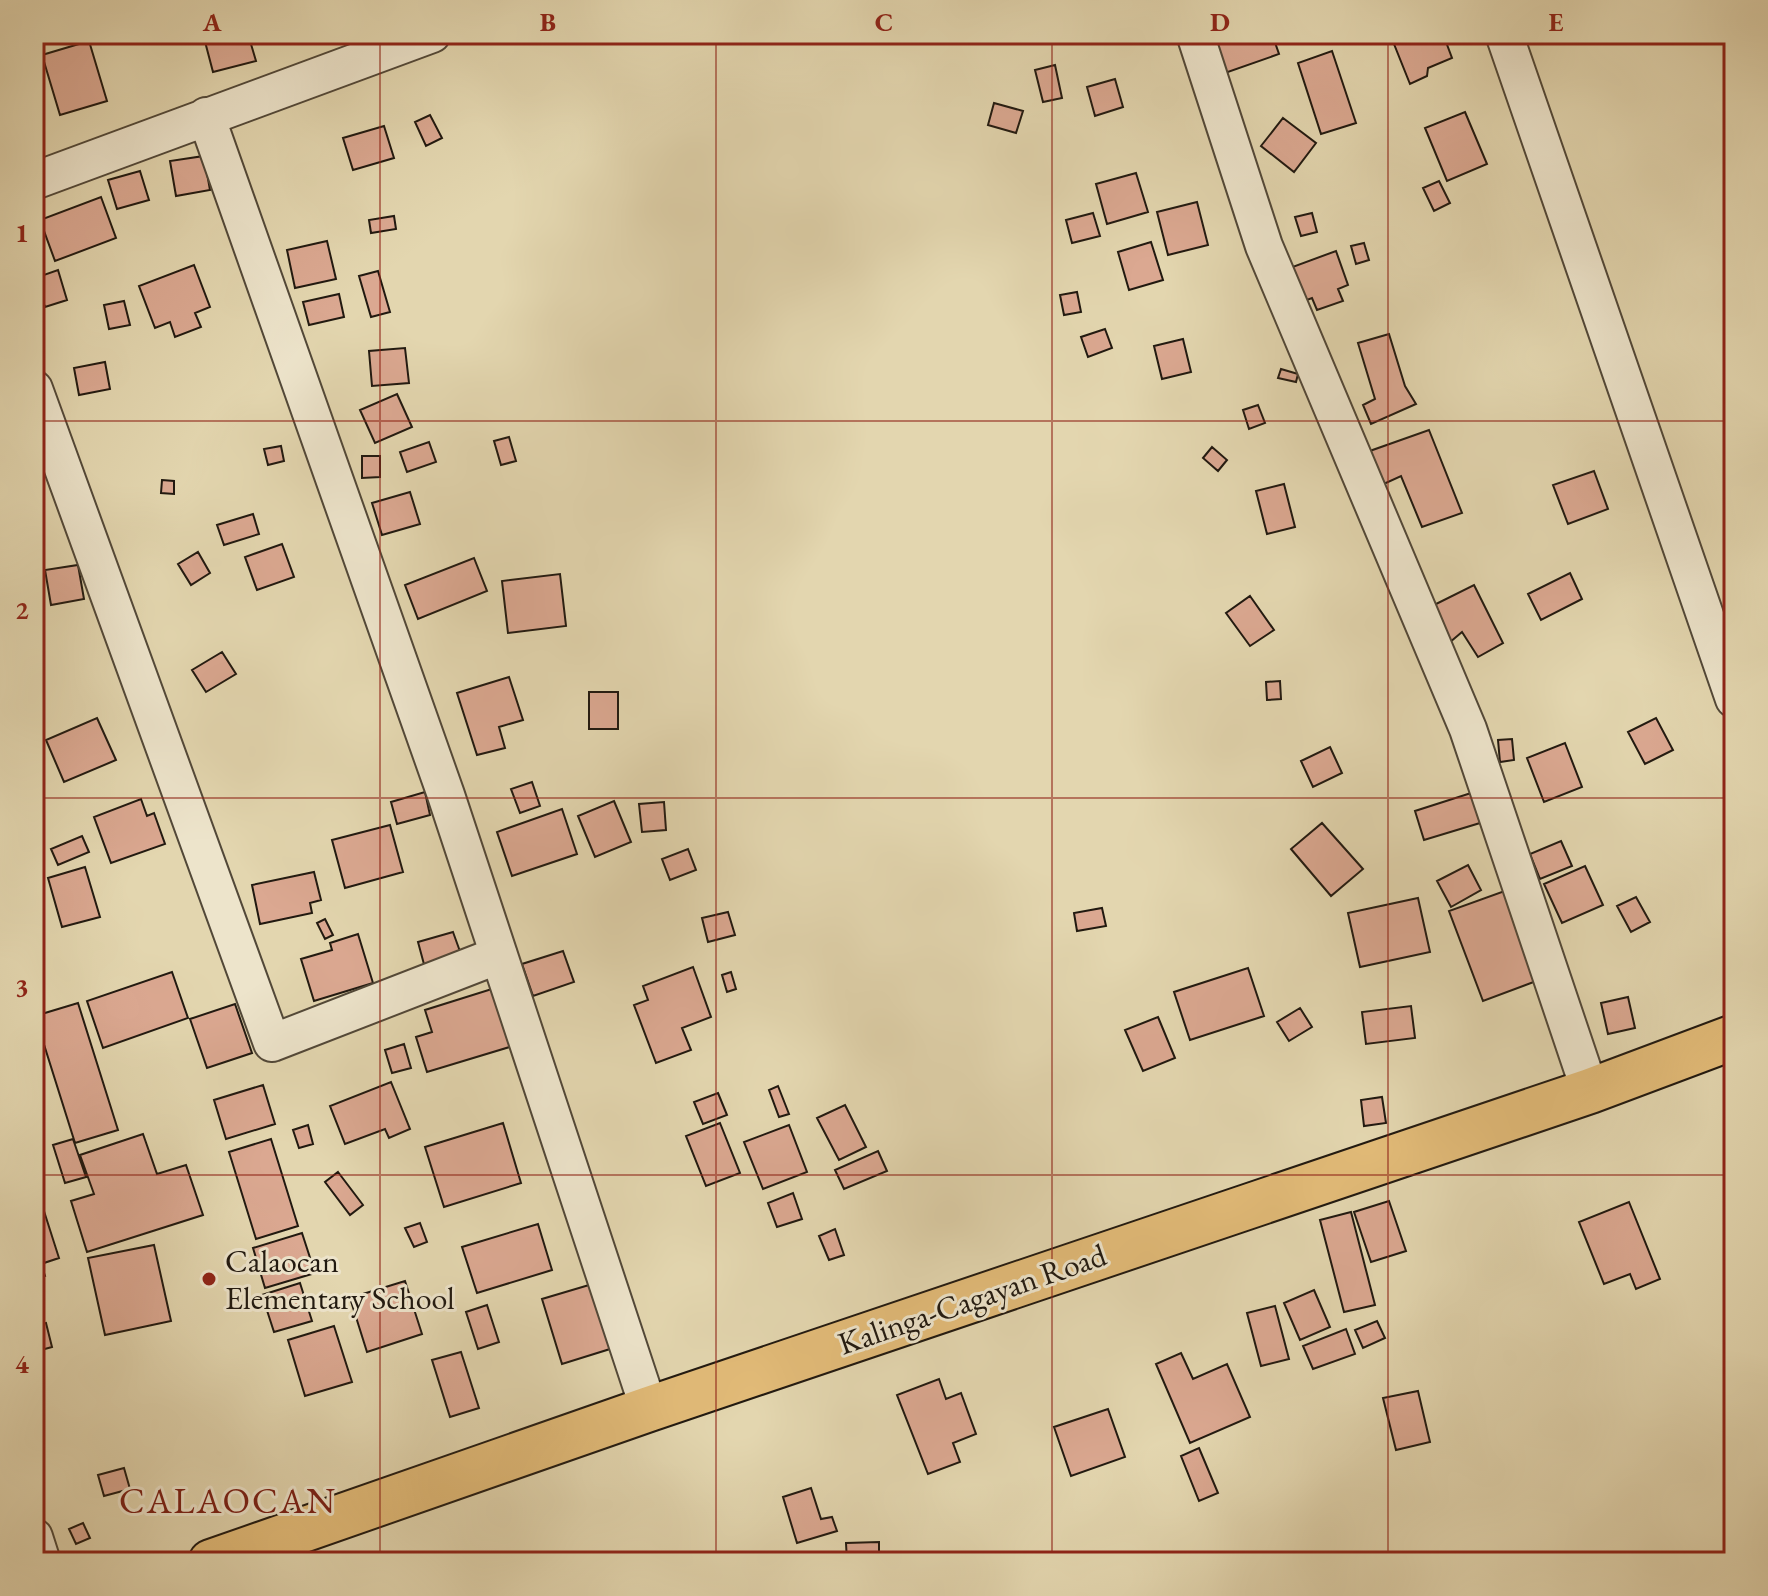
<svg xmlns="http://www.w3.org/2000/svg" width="1768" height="1596" font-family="'EB Garamond',serif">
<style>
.building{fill:#dba891;stroke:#211910;stroke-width:2}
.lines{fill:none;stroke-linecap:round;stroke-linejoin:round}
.minor-casing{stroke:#524838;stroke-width:40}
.trunk-casing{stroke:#211910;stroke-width:48}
.minor{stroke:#ede4cb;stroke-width:36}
.trunk{stroke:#e2bb78;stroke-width:44}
.grid{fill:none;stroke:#8f2418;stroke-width:2;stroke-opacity:0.55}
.poi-dot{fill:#8f2418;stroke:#ede4cb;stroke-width:3}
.labels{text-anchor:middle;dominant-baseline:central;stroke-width:6;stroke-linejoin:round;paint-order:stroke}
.poi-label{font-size:32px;fill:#211910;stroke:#ede4cb;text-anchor:start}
.street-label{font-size:32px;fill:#211910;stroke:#ede4cb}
.quarter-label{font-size:36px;letter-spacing:2px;fill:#7a1f14;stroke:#ede4cb}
.neatline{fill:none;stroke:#8f2418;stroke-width:3}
.grid-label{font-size:26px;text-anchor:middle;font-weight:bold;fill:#8f2418}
</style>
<rect width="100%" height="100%" fill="#e3d6af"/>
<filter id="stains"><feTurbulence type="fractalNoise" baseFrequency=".0025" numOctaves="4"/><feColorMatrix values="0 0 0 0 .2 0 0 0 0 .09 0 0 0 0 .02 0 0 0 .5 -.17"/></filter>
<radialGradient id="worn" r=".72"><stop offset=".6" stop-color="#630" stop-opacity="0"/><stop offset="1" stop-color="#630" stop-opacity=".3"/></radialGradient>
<path class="building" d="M203 34H248L256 61 213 72Z
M1221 34H1272L1279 54 1225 73 1213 37Z
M1390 34H1443L1452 58 1428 68 1427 76 1410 84Z
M89 41 107 101 60 115 42 55Z
M1332 51 1356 123 1321 134 1298 63Z
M1055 65 1062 98 1043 102 1035 70Z
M1115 79 1123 107 1095 116 1087 87Z
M994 103 1023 111 1016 133 988 125Z
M1465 112 1487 164 1447 181 1425 128Z
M430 115 442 138 426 146 415 122Z
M1283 118 1316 143 1294 172 1261 146Z
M384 126 394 158 353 170 343 138Z
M204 156 210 190 176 196 170 161Z
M140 171 149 200 117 209 108 180Z
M1136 173 1148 212 1107 224 1096 184Z
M1439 181 1450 203 1434 211 1423 188Z
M101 197 116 238 55 261 40 220Z
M1197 202 1208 245 1168 255 1157 212Z
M1093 213 1100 236 1072 243 1066 220Z
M1312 213 1317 232 1301 236 1295 217Z
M394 216 396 229 371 233 369 220Z
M327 241 336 279 295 288 287 250Z
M1151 242 1163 280 1129 290 1118 252Z
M1364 243 1369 260 1356 264 1351 246Z
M1336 251 1348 285 1338 289 1343 301 1317 310 1312 298 1299 303 1287 269Z
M194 265 210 307 195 313 201 327 175 337 170 322 155 328 139 286Z
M58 270 67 300 45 307 35 278Z
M378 271 390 312 371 317 359 276Z
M1077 292 1081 312 1064 315 1060 295Z
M339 294 344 317 309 325 303 302Z
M124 301 130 325 109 329 104 305Z
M1105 329 1112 348 1088 357 1081 337Z
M1389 334 1405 386 1416 404 1371 424 1363 405 1375 399 1358 343Z
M1183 339 1191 372 1162 379 1154 346Z
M405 348 409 383 372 386 369 351Z
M105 362 110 389 79 395 74 368Z
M1281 369 1298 374 1296 382 1278 378Z
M397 394 412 427 375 443 360 410Z
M1258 405 1265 423 1249 429 1243 410Z
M1429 430 1462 513 1422 527 1401 476 1377 487 1367 452Z
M509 437 516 461 501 465 494 441Z
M429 442 436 462 407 472 400 452Z
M281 446 284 461 268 465 264 449Z
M1212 447 1227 460 1218 471 1203 458Z
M362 456H380V477L362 478Z
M1594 471 1608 509 1568 524 1553 485Z
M162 480 174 481V494L161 493Z
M1284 484 1295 527 1267 534 1256 491Z
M410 492 420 524 382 535 372 503Z
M253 514 259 534 224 545 217 525Z
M282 544 294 577 257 590 245 557Z
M198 552 210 573 191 585 178 564Z
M474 558 487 591 418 619 405 585Z
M78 565 84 599 51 605 45 570Z
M1570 573 1582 599 1541 620 1528 594Z
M560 574 566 626 508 633 502 581Z
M1474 585 1503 643 1478 657 1462 632 1449 643 1428 608Z
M34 587H42L41 612H34Z
M1250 596 1274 630 1250 646 1226 613Z
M222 652 236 674 206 692 192 670Z
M509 677 523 720 499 727 505 748 477 755 457 693Z
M1280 681 1281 699 1267 700 1266 682Z
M589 692H618V729H589Z
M97 718 116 760 64 782 46 740Z
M1656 718 1673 750 1645 764 1628 732Z
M1512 739 1514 760 1500 762 1498 740Z
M1565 743 1582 787 1544 802 1527 758Z
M1330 747 1342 773 1313 787 1301 761Z
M532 782 540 806 520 813 511 789Z
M425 792 430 815 397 824 391 802Z
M1471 793 1480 823 1424 840 1415 811Z
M141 799 147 816 154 813 165 844 111 863 94 817Z
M614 801 631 842 595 857 578 816Z
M664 802 666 830 642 832 639 804Z
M562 809 577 854 512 876 497 832Z
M1322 823 1363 869 1331 896 1291 849Z
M390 825 403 872 345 888 332 840Z
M82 836 89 852 58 865 51 849Z
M1561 841 1572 866 1540 879 1530 854Z
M688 849 696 870 670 880 662 859Z
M1468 865 1481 890 1451 907 1437 881Z
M1585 866 1603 905 1562 923 1544 884Z
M85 867 100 917 62 927 48 878Z
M314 872 321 900 310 903 312 913 260 924 252 885Z
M1513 888 1547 977 1483 1001 1449 911Z
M1636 897 1650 922 1631 932 1617 906Z
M1418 898 1430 952 1360 967 1348 913Z
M1102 908 1106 926 1077 931 1074 913Z
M728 912 735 935 708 942 702 918Z
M325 919 333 935 325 939 317 923Z
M453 932 462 957 425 968 418 942Z
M358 934 373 983 314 1001 301 959 332 950 330 943Z
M563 951 574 982 533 996 522 964Z
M693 967 711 1017 682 1028 691 1050 656 1063 634 1005 648 1000 643 986Z
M1248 968 1264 1016 1190 1040 1174 992Z
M172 972 188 1018 103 1048 87 1001Z
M731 972 736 989 727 992 722 975Z
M495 988 513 1046 427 1072 416 1037 432 1032 425 1010Z
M1628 997 1635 1028 1608 1034 1601 1003Z
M78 1003 118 1130 75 1143 35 1016Z
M235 1004 252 1053 207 1068 190 1019Z
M1411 1006 1415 1038 1366 1044 1362 1012Z
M1300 1008 1312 1027 1289 1041 1277 1022Z
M1158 1017 1175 1058 1143 1071 1125 1030Z
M404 1044 411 1068 392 1073 385 1050Z
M391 1082 410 1129 389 1138 385 1129 345 1144 330 1106Z
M263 1085 275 1124 226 1139 214 1100Z
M778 1086 789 1114 779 1117 769 1090Z
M718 1093 727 1115 703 1124 694 1102Z
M1382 1097 1386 1123 1364 1126 1361 1100Z
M845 1105 866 1147 839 1160 817 1118Z
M503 1123 521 1183 444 1207 425 1147Z
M720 1123 740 1173 706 1186 686 1136Z
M308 1125 313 1144 299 1148 293 1130Z
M789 1125 807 1172 763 1189 744 1142Z
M143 1134 157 1174 186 1165 203 1215 87 1252 71 1201 94 1194 80 1155Z
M73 1139 86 1177 65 1183 53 1145Z
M271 1139 298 1226 256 1239 229 1152Z
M878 1151 887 1171 844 1189 835 1170Z
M338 1172 363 1205 350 1215 325 1182Z
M793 1193 802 1219 777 1227 768 1203Z
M1389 1201 1406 1251 1371 1262 1354 1212Z
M1629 1202 1660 1279 1636 1289 1630 1274 1604 1284 1579 1222Z
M43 1208 59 1258 41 1264 45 1276 34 1280V1211Z
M1351 1212 1375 1305 1344 1312 1320 1220Z
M420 1223 427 1242 414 1247 405 1228Z
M538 1224 552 1270 477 1293 462 1247Z
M835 1229 844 1255 829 1260 819 1236Z
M302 1233 315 1273 265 1288 253 1248Z
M154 1245 171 1321 105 1335 88 1258Z
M405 1281 422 1334 367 1352 350 1298Z
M300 1283 312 1321 274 1332 262 1295Z
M589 1285 610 1349 562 1364 542 1299Z
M1314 1290 1330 1327 1300 1340 1284 1303Z
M487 1305 499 1342 478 1349 466 1312Z
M1275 1306 1289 1359 1261 1366 1247 1313Z
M1377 1321 1385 1338 1363 1348 1355 1330Z
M46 1323 52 1347 34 1352V1326Z
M334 1326 352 1382 305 1396 288 1340Z
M1346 1329 1355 1354 1313 1369 1303 1346Z
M461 1352 479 1408 450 1417 432 1360Z
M1181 1353 1193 1379 1227 1364 1250 1417 1190 1443 1156 1364Z
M939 1379 946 1399 961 1393 976 1434 953 1443 960 1462 928 1474 897 1395Z
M1418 1391 1430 1442 1396 1450 1383 1398Z
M1108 1409 1125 1457 1071 1476 1054 1427Z
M1199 1448 1218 1493 1199 1501 1181 1456Z
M124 1468 130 1489 104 1496 98 1475Z
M811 1488 821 1519 832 1517 837 1531 797 1543 783 1497Z
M83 1523 90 1538 76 1544 69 1529Z
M879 1542V1562H847L846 1543Z"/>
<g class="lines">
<g class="minor-casing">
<path id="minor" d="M1195 34 1264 246 1468 729 1590 1091
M1504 34 1734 699
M206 116 446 795 649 1409
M34 181 432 34
M34 389 272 1043 499 955
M34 1537 42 1562"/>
</g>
<g class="trunk-casing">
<path id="trunk" d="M211 1562 649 1409 1590 1091 1734 1037"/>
</g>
<use href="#minor" class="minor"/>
<use href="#trunk" class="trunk"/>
</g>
<path class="grid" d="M380 34V1562M716 34V1562M1052 34V1562M1388 34V1562M34 421H1734M34 798H1734M34 1175H1734"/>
<circle class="poi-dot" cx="209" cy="1279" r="8"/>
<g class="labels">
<g class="poi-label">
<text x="225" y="1261">Calaocan<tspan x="225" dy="37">Elementary School</tspan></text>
</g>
<g class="street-label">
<text transform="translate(972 1299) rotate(-19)">Kalinga-Cagayan Road</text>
</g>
<g class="quarter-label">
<text x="228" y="1500">CALAOCAN</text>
</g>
</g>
<rect width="1768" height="1596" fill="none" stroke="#e3d6af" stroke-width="88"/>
<rect x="44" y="44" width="1680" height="1508" class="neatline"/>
<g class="grid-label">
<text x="212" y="31">A</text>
<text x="548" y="31">B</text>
<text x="884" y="31">C</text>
<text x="1220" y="31">D</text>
<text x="1556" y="31">E</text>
<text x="22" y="242">1</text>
<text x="22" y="619">2</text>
<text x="22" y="996">3</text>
<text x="22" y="1373">4</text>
</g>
<rect width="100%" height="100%" filter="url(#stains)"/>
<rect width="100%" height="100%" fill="url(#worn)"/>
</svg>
